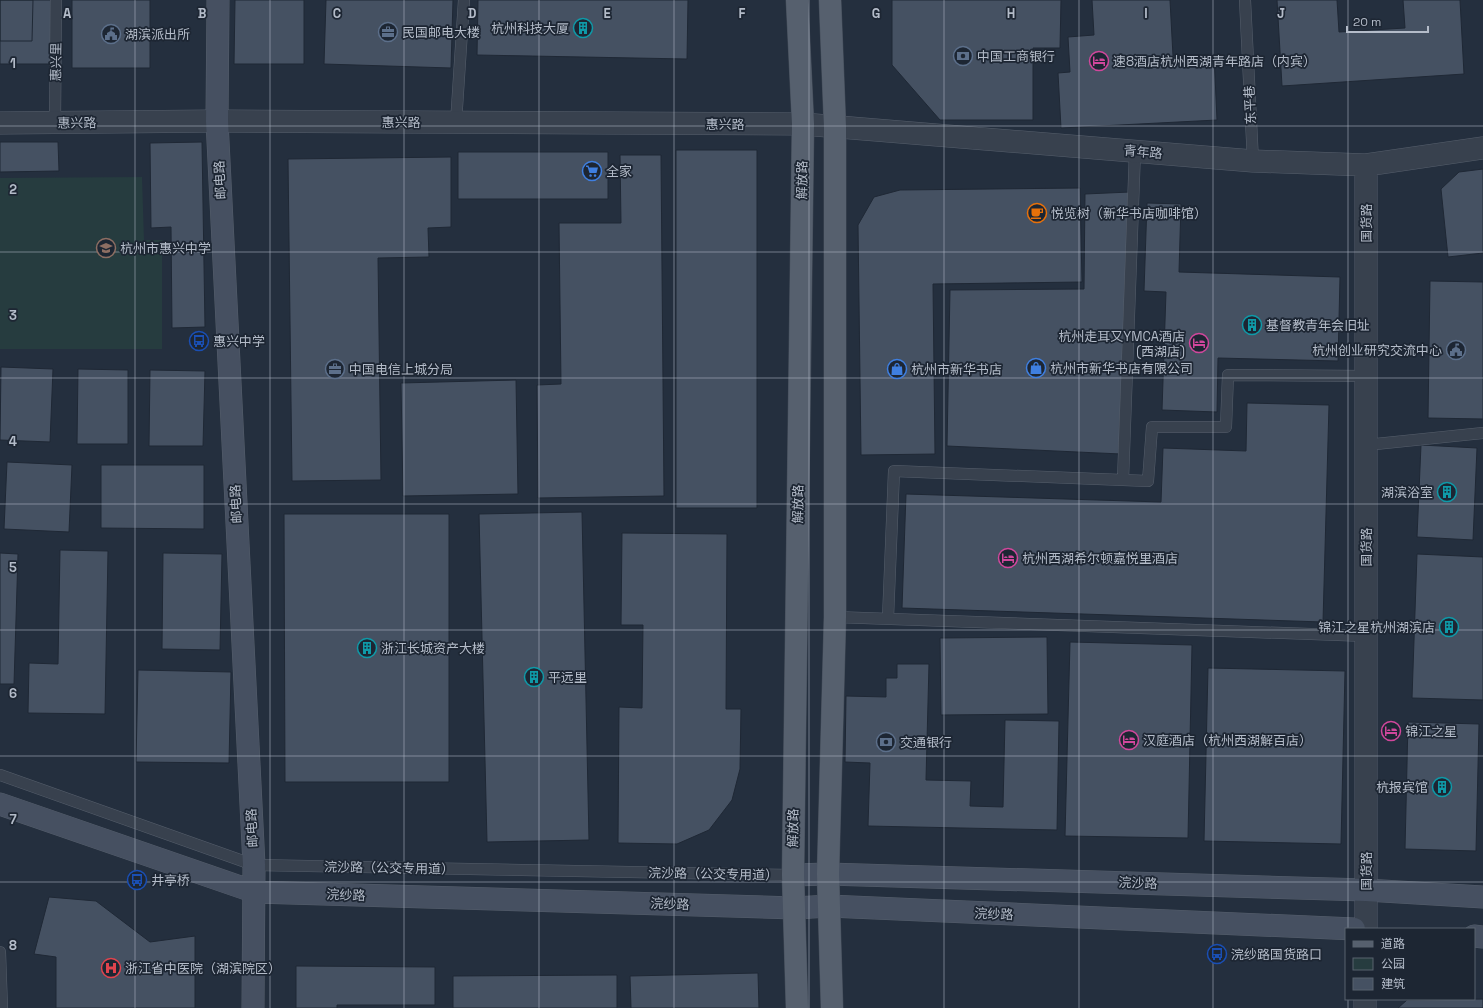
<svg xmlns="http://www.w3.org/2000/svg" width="1483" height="1008" font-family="'Space Grotesk','Noto Sans SC',sans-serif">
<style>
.green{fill:#263c3f}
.building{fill:#455162;stroke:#1f2835}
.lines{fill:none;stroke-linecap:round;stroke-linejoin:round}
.lane-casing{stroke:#565f6c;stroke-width:12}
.street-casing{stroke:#565f6c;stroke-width:23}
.secondary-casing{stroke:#565f6c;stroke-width:23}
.primary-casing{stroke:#414a57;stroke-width:23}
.lane{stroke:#38414e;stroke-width:11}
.street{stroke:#38414e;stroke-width:22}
.secondary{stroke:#465061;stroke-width:22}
.primary{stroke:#56606e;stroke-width:22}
.grid{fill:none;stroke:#b4bcc9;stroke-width:1;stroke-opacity:0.55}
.labels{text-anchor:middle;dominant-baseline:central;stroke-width:3.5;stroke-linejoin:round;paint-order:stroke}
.poi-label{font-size:13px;fill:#b4bcc9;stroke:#1d2633;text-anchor:start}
.street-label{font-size:13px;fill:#b4bcc9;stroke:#1d2633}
.grid-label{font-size:13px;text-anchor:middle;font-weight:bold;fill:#b4bcc9;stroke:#1d2633;stroke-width:3.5;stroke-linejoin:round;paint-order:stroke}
</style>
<rect width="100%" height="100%" fill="#242f3e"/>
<path class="green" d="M142 177 144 240H162V349H0V178Z"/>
<path class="building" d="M0 0H33L32 41H0Z
M0 0H56V64H0Z
M72 0H150V68H72Z
M235 0H304V64H234Z
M326 0H453L451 68 324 64Z
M478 0H688L687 59 477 55Z
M892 0H1061L1060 48H1033V120H940L892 65Z
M1092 0H1170L1173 56 1214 54 1217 120 1061 128 1058 73 1070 72 1068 37 1094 35Z
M1277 0H1337L1339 32 1405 28 1403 0H1460L1464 74 1282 86Z
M0 142H58L59 171 0 172Z
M202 142 205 327 172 328 171 227 151 228 150 143Z
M676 150H757V508H676Z
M458 152H608V199H458Z
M620 155H661L664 496 538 498 537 385 561 384 559 223H621Z
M451 157V227L428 228 429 257 378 258 381 480 292 481 288 159Z
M1483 169V253L1448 257 1441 189 1459 172Z
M1080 188 1082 282 933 284 935 454 861 455 858 225 874 197 900 190Z
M1130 192 1121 454 947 446 950 290 1084 289 1085 194Z
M1147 203 1181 204 1179 272 1340 277 1338 361 1218 358 1217 412 1162 410 1166 292 1144 291Z
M1430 281 1483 282V419L1428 418Z
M1 367 53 369 50 442 0 440Z
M78 369 128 370V444H77Z
M150 370 205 371 203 446H149Z
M516 380 518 494 403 496 401 383Z
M1247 403 1329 405 1323 622 902 608 906 494 1161 502 1163 448 1246 451Z
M1421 445 1477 448 1473 540 1417 537Z
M7 462 72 465 69 532 4 529Z
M101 465H204V529L101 528Z
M582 512 589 840 487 842 479 514Z
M284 514H449V782H285Z
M622 533 727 534 726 709H741L740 769 732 800 709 830 677 844 618 843 619 707 642 708 643 625H621Z
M60 550 108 551 105 714 28 713 29 663 58 664Z
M0 553 18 554 14 684H0Z
M163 553 222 554 220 650 162 649Z
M1417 554 1483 557V700L1412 698Z
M1047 637 1048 714 941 715 940 638Z
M1070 642 1192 645 1188 838 1065 836Z
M897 664H929L926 780 971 781 970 806 1003 807 1005 720 1059 721 1057 830 868 826 870 763 845 762 846 696 886 697V678H897Z
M1208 668 1345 671 1341 844 1204 841Z
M138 670 231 672 229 763 136 762Z
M1408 722 1479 724 1476 851 1405 849Z
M49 897 96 901 150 942 195 936V1008H56V957L34 954Z
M296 966 435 967V1005H337V1008H296Z
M758 973 759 1008H631L630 976Z
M617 975V1008H453V976Z
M1483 999V1008H1398L1407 1000Z"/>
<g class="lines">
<g class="lane-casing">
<path id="lane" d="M1245 0 1253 161
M55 123 56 0
M456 123 464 0
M1366 445 1483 433
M1123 480 1135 151
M835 617 1366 636
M888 618 894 471 1148 481 1152 427H1226L1228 375 1366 376
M0 775 254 865 793 875
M0 952 2 1008"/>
</g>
<g class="street-casing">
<path id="street" d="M0 123 217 121 803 124 1253 161 1366 165 1483 148
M1366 929V165
M1365 1008V999"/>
</g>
<g class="secondary-casing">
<path id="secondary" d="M218 0 217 121 254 865 253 1008
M0 804 255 892 795 908 829 906 1354 929
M793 875 828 874 1366 890 1483 897
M1474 936 1483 937"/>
</g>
<g class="primary-casing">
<path id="primary" d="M830 0 835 127V617L828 874 832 1008
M797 1008 793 875 803 124 797 0"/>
</g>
<use href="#lane" class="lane"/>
<use href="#street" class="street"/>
<use href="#secondary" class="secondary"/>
<use href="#primary" class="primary"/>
</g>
<path class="grid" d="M135 0V1008M270 0V1008M404 0V1008M539 0V1008M674 0V1008M809 0V1008M944 0V1008M1079 0V1008M1213 0V1008M1348 0V929M0 126H1483M0 252H1483M0 378H1483M0 504H1483M0 630H1483M0 756H1483M0 882H1483M1348 999V1008"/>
<defs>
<g id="building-ring" transform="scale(1)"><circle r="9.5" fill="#1d2633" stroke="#0f9aa8" stroke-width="1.5"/><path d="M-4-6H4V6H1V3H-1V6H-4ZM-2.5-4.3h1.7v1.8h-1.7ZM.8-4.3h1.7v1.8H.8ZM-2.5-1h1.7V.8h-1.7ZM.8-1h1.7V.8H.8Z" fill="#0f9aa8"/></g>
<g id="office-ring" transform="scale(1)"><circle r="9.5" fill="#1d2633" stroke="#5c6f8a" stroke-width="1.5"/><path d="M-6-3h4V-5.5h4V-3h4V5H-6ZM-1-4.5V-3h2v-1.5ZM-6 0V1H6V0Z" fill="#5c6f8a"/></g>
<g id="civic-ring" transform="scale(1)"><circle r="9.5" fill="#1d2633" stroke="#5c6f8a" stroke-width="1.5"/><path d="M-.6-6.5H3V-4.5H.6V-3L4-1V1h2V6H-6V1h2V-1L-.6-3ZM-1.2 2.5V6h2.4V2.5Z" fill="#5c6f8a"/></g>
<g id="bank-ring" transform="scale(1)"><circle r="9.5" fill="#1d2633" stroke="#5c6f8a" stroke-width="1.5"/><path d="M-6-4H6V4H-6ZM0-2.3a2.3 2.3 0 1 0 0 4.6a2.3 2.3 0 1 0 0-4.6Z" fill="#5c6f8a"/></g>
<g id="hotel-ring" transform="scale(1)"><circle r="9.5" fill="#1d2633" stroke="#d1479c" stroke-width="1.5"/><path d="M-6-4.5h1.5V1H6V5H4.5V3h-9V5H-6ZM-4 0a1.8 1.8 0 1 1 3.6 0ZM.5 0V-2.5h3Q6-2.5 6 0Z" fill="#d1479c"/></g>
<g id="supermarket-ring" transform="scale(1)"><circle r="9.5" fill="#1d2633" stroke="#3f7fe0" stroke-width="1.5"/><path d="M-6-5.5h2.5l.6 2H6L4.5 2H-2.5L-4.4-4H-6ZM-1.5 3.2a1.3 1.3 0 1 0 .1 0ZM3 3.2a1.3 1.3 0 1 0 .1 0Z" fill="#3f7fe0"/></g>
<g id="cafe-ring" transform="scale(1)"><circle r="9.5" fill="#1d2633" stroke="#e8710a" stroke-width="1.5"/><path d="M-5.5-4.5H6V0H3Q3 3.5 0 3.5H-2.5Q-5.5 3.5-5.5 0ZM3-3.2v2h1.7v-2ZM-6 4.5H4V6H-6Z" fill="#e8710a"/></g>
<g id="school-ring" transform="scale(1)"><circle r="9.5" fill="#1d2633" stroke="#8d6e63" stroke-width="1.5"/><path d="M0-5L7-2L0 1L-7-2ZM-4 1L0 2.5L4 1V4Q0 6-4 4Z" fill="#8d6e63"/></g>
<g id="bus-ring" transform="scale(1)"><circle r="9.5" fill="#1d2633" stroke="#1a4fb4" stroke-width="1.5"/><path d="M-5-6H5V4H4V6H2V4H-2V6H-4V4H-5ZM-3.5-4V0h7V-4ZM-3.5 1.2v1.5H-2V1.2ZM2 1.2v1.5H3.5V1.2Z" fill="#1a4fb4"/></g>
<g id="shop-ring" transform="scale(1)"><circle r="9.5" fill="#1d2633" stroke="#3f7fe0" stroke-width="1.5"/><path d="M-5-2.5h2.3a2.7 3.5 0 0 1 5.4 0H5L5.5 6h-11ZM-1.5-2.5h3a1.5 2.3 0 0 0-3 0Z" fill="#3f7fe0"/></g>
<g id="hospital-ring" transform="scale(1)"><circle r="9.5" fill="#1d2633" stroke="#e0444e" stroke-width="1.5"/><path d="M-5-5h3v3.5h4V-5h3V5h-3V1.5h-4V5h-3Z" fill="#e0444e"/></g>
</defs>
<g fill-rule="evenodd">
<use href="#building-ring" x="583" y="28"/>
<use href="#office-ring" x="388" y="32"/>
<use href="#civic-ring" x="111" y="34"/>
<use href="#bank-ring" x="963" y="56"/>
<use href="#hotel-ring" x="1099" y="61"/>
<use href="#supermarket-ring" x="592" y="171"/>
<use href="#cafe-ring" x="1037" y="213"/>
<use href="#school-ring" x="106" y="248"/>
<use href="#building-ring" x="1252" y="325"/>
<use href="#bus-ring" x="199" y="341"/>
<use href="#hotel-ring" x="1199" y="343"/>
<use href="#civic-ring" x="1456" y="350"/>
<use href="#shop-ring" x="1036" y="368"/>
<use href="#office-ring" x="335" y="369"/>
<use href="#shop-ring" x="897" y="369"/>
<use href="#building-ring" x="1447" y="492"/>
<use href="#hotel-ring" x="1008" y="558"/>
<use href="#building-ring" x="1449" y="627"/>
<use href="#building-ring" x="367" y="648"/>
<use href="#building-ring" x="534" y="677"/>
<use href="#hotel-ring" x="1391" y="731"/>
<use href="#hotel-ring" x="1129" y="740"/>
<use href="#bank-ring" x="886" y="742"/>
<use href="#building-ring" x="1442" y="787"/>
<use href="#bus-ring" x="137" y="880"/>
<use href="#bus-ring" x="1217" y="954"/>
<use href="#hospital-ring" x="111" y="968"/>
</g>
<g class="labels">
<g class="poi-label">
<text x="569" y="28" text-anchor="end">杭州科技大厦</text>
<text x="402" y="32">民国邮电大楼</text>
<text x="125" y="34">湖滨派出所</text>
<text x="977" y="56">中国工商银行</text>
<text x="1113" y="61">速8酒店杭州西湖青年路店（内宾）</text>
<text x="606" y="171">全家</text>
<text x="1051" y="213">悦览树（新华书店咖啡馆）</text>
<text x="120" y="248">杭州市惠兴中学</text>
<text x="1266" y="325">基督教青年会旧址</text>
<text x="1185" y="336" text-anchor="end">杭州走耳又YMCA酒店<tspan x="1185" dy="15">(西湖店)</tspan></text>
<text x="213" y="341">惠兴中学</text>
<text x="1442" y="350" text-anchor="end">杭州创业研究交流中心</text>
<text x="1050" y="368">杭州市新华书店有限公司</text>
<text x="349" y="369">中国电信上城分局</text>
<text x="911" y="369">杭州市新华书店</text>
<text x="1433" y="492" text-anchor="end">湖滨浴室</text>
<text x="1022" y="558">杭州西湖希尔顿嘉悦里酒店</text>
<text x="1435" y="627" text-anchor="end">锦江之星杭州湖滨店</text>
<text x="381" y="648">浙江长城资产大楼</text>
<text x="548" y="677">平远里</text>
<text x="1405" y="731">锦江之星</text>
<text x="1143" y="740">汉庭酒店（杭州西湖解百店）</text>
<text x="900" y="742">交通银行</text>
<text x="1428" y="787" text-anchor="end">杭报宾馆</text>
<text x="151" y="880">井亭桥</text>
<text x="1231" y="954">浣纱路国货路口</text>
<text x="125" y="968">浙江省中医院（湖滨院区）</text>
</g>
<g class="street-label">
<text transform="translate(56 62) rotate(-89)">惠兴里</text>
<text transform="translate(1250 105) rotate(-93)">东平巷</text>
<text x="401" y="122">惠兴路</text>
<text transform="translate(77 123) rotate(-1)">惠兴路</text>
<text x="725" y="124">惠兴路</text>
<text transform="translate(1143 152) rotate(5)">青年路</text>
<text transform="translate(220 180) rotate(-93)">邮电路</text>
<text transform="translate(802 180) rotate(-89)">解放路</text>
<text transform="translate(1366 223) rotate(-90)">国货路</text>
<text transform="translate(236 504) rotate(-93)">邮电路</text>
<text transform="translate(798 504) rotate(-89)">解放路</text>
<text transform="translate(1366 547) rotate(-90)">国货路</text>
<text transform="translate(252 828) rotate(-93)">邮电路</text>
<text transform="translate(793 828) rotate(-89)">解放路</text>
<text transform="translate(389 868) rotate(1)">浣沙路（公交专用道）</text>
<text transform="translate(1366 871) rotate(-90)">国货路</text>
<text transform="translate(713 874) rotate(1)">浣沙路（公交专用道）</text>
<text transform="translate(1138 883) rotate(2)">浣沙路</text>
<text transform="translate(346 895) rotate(2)">浣纱路</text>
<text transform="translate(670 904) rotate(2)">浣纱路</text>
<text transform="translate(994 914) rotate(2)">浣纱路</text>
</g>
</g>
<g class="grid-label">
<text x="67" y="18">A</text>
<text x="202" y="18">B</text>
<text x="337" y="18">C</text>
<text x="472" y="18">D</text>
<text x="607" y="18">E</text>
<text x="742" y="18">F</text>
<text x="876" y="18">G</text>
<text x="1011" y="18">H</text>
<text x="1146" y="18">I</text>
<text x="1281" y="18">J</text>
<text x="13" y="68">1</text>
<text x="13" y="194">2</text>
<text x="13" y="320">3</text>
<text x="13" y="446">4</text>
<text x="13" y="572">5</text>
<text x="13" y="698">6</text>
<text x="13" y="824">7</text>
<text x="13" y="950">8</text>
</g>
<rect x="1345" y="928" width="130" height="72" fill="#1d2633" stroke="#59626f"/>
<rect x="1353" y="941" width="20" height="6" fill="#56606e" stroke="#59626f"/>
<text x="1381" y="948" font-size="12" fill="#b4bcc9">道路</text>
<rect x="1353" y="958" width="20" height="12" fill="#263c3f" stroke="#59626f"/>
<text x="1381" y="968" font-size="12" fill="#b4bcc9">公园</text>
<rect x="1353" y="978" width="20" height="12" fill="#455162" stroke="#59626f"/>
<text x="1381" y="988" font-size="12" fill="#b4bcc9">建筑</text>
<path d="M1347 26v6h81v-6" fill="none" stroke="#b4bcc9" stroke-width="2"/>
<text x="1353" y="26" font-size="12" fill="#b4bcc9" stroke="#1d2633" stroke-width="3" paint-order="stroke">20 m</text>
</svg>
